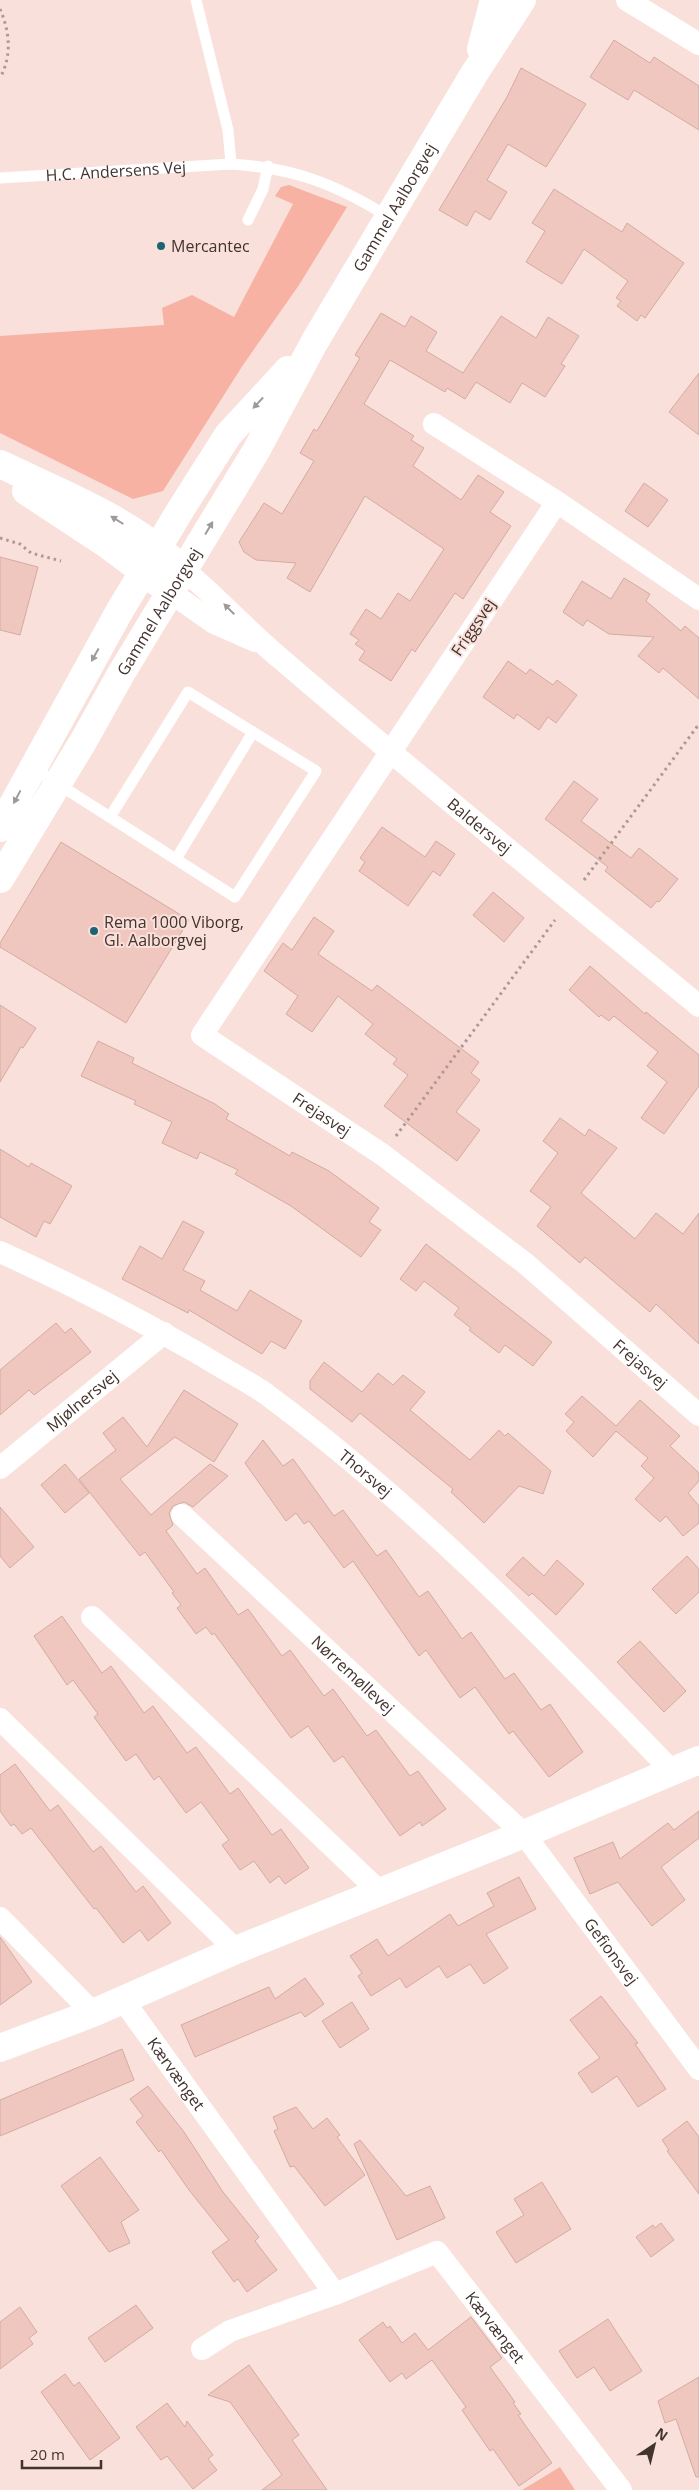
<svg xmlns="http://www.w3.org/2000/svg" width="699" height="2490" font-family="'Open Sans',sans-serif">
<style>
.green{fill:#f7b2a3}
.building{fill:#f0c7be;stroke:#d3aba2}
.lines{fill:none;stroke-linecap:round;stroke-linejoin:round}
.path{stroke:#ad9893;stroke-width:3;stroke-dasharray:2.5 4;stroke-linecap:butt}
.lane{stroke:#fff;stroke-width:11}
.street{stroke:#fff;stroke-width:22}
.secondary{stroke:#fff;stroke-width:28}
.oneway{fill:#a19997}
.poi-dot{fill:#1b6471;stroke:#f9e0da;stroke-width:2}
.labels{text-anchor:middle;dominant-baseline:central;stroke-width:4;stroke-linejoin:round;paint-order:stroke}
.street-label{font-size:16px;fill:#43332f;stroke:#f9e0da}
.poi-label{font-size:16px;fill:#43332f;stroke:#f9e0da;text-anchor:start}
</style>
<rect width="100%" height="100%" fill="#f9e0da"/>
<path class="green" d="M289 185 347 207 299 285 243 365 163 491 133 499 0 433V336L164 325 162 308 192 295 234 317 293 204 275 196 281 187Z
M560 2467 575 2490H522Z"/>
<path class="building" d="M614 40 650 63 654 57 699 86V130L634 90 628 100 590 77Z
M521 68 586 104 546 167 508 144 487 180 507 192 490 220 475 211 467 226 439 210 507 97Z
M554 189 622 232 627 223 684 263 645 318 641 315 637 321 617 306 621 301 616 298 628 281 584 249 562 284 526 262 545 231 532 223Z
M381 313 405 327 411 316 437 332 426 351 463 373 501 316 536 338 548 317 579 336 561 364 565 366 545 397 522 383 510 403 476 382 465 399 447 388 445 392 390 360 364 404 414 436 411 440 424 448 413 466 461 500 478 475 504 492 490 512 511 526 463 599 455 593 415 652 412 649 391 681 359 660 365 651 355 644 359 640 350 634 366 609 381 619 398 593 410 601 444 549 365 496 310 592 287 578 296 563 256 560 244 552 239 542 264 503 282 514 314 461 300 453 314 429 317 431 360 358 355 355Z
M699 373V435L669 412Z
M644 483 668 500 648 527 625 511Z
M0 557 38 567 20 635 0 630Z
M624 578 650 594 646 601 681 631 685 626 699 638V699L663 668 659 673 638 656 654 637 609 634 587 620 583 626 563 612 582 581 611 599Z
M508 661 526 674 530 669 553 685 557 680 577 695 556 723 548 717 539 730 517 714 514 719 483 697Z
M574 781 598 799 581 821 631 858 639 848 678 879 659 902 657 901 651 908 605 871 608 867 545 819Z
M382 827 425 857 436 841 455 854 440 876 433 871 408 906 359 871 365 862 360 858Z
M61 842 189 920 126 1023 0 947V943Z
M493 892 524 918 504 942 473 915Z
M314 917 334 931 318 954 372 991 377 985 479 1062 471 1073 480 1080 456 1112 480 1130 457 1161 384 1106 408 1075 393 1064 397 1059 365 1034 373 1024 338 996 312 1032 286 1014 298 996 264 971 283 943 292 950Z
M590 966 645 1014 646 1012 699 1055V1086L664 1134 641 1118 667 1082 647 1066 658 1052 614 1016 609 1021 601 1015 599 1017 569 990Z
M0 1005 36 1028 23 1048 21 1047 0 1082Z
M98 1041 134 1058 132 1063 215 1104 229 1114 226 1119 290 1156 292 1152 329 1171 379 1208 369 1222 381 1230 361 1257 291 1206 235 1174 238 1170 200 1152 197 1159 162 1143 172 1122 134 1104 136 1101 81 1076Z
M560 1118 585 1136 589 1129 617 1148 581 1193 635 1239 656 1213 683 1234 699 1213V1344L656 1304 650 1312 585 1257 580 1263 537 1226 551 1207 530 1191 558 1153 543 1141Z
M0 1149 29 1167 31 1163 72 1186 50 1224 44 1221 36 1237 0 1217Z
M183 1221 204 1232 183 1270 205 1281 200 1290 237 1311 250 1290 302 1321 285 1349 271 1341 262 1354 189 1310 188 1313 122 1279 140 1246 162 1259Z
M426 1244 552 1342 533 1366 505 1345 499 1353 469 1330 471 1328 454 1315 459 1308 424 1281 416 1291 400 1279Z
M56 1323 65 1333 71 1328 91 1352 34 1395 29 1390 0 1415V1370Z
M324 1362 362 1392 378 1373 393 1385 403 1375 425 1392 410 1410 470 1460 499 1430 505 1436 508 1433 551 1471 543 1494 519 1486 484 1523 451 1492 453 1489 360 1413 352 1422 310 1389V1381Z
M184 1390 238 1424 214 1462 175 1437 120 1479 151 1515 210 1464 228 1476 193 1507 184 1502 173 1506 169 1513 173 1525 166 1531 197 1574 205 1568 238 1615 248 1609 282 1656 290 1650 324 1696 333 1689 367 1736 376 1730 410 1776 418 1771 446 1809 422 1826 420 1822 400 1836 343 1756 334 1762 308 1726 291 1738 214 1633 212 1635 206 1627 196 1634 177 1608 181 1605 172 1593 174 1592 145 1552 140 1556 79 1479 116 1450 103 1433 123 1417 147 1447Z
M582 1396 616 1426 640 1400 680 1436 670 1446 699 1473V1481L688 1493 699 1506V1523L683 1536 666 1516 660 1522 635 1499 654 1478 641 1466 648 1458 616 1431 593 1457 566 1431 574 1422 565 1414Z
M263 1440 283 1466 293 1459 334 1516 343 1510 377 1556 386 1550 419 1597 428 1591 462 1639 471 1632 505 1679 514 1673 541 1710 550 1704 583 1752 549 1777 513 1731 509 1734 475 1687 460 1698 426 1650 419 1656 353 1561 344 1568 309 1521 304 1524 296 1513 286 1521 245 1463Z
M65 1464 89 1493 65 1513 41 1485Z
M0 1507 34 1547 10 1568 0 1556Z
M687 1556 699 1569V1592L676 1614 652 1589Z
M523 1557 544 1576 557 1560 584 1584 556 1615 532 1593 529 1596 506 1575Z
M62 1616 102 1673 111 1666 144 1713 153 1706 187 1753 196 1747 230 1794 238 1788 272 1835 281 1829 309 1868 285 1884 279 1876 270 1883 254 1861 240 1870 222 1845 229 1840 201 1802 186 1813 159 1776 154 1780 136 1754 126 1761 94 1717 98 1714 73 1680 67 1685 34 1636Z
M640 1641 686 1691 664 1712 617 1662Z
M15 1764 50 1811 58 1805 93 1852 101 1846 136 1892 143 1886 171 1923 148 1941 140 1930 123 1943 96 1908 94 1909 31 1828 22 1834 14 1824 11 1826 0 1811V1775Z
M699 1811V1838L661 1867 685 1900 652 1926 618 1882 590 1894 574 1858 613 1842 620 1859 668 1823 674 1830Z
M519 1877 536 1909 486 1934 508 1968 484 1984 470 1964 447 1978 439 1966 406 1988 400 1978 371 1996 358 1976 362 1973 350 1956 377 1939 388 1956 450 1914 458 1926 494 1906 487 1893Z
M0 1937 32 1982 0 2005Z
M305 1978 324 2004 305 2017 301 2012 195 2057 181 2025 269 1987 275 1999Z
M601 1996 638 2043 635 2044 666 2089 638 2107 617 2076 592 2093 578 2073 600 2058 570 2020Z
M352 2002 369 2029 340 2048 322 2021Z
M122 2049 134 2080 0 2136V2100Z
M148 2086 184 2132 223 2192 259 2237 255 2241 277 2270 247 2292 238 2279 234 2282 212 2252 229 2240 189 2190 161 2150 159 2152 136 2122 143 2116 130 2099Z
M296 2107 313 2129 327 2118 340 2135 337 2137 365 2175 325 2206 294 2166 290 2167 274 2131 278 2129 273 2117Z
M687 2121 699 2137V2194L667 2151 669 2150 662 2140Z
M360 2140 406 2196 430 2186 445 2218 397 2240 354 2144Z
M100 2157 139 2210 121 2222 130 2243 109 2252 61 2186Z
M542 2182 571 2229 516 2263 496 2232 524 2215 514 2199Z
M661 2223 674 2240 651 2257 636 2237 653 2225 655 2228Z
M136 2305 153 2328 105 2362 88 2338Z
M20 2307 37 2332 29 2338 33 2344 0 2369V2322Z
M471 2317 502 2358 490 2367 515 2402 513 2403 521 2414 518 2415 552 2463 519 2486 493 2449 490 2451 462 2410 466 2407 432 2360 406 2379 402 2373 390 2382 359 2340 383 2322 387 2328 390 2326 402 2343 415 2333 428 2350Z
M608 2319 642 2371 610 2391 594 2367 577 2378 559 2351Z
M249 2365 299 2435 292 2440 327 2490H262L282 2475 230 2402 208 2395Z
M65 2374 74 2386 79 2382 120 2438 90 2460 41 2392Z
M699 2377V2477H696L676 2419 665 2423 658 2401Z
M167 2403 185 2427 187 2421 213 2455 208 2459 217 2470 193 2489 167 2456 161 2460 136 2427Z"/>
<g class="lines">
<path class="path" d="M0 9C10 32 12 56 0 78
M0 538 20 544 31 553 61 561
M584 880 699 724
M396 1136 555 920"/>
<g class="lane">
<path d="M196 0 228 130 231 164"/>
<path id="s1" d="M0 178 231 164C295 168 335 184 389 217"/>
<path d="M248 220 263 189 268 166"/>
<path d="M33 768 235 897 316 771 188 692 110 817"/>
<path d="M176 859 253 732"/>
</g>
<g class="street">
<path d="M627 0 699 44"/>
<path d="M434 424 557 502"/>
<path id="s2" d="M184 570C218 598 247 631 281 659 418 777 559 891 699 1006"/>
<path d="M170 592 214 623 255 641"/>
<path id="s3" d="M699 599 557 502 202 1035 383 1155 526 1264 699 1415"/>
<path id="s4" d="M0 1252C69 1283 137 1318 203 1356 223 1369 246 1380 266 1394 415 1504 544 1638 672 1771"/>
<path id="s5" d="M0 1468 164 1333"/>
<path id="s6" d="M182 1515 524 1834 699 2069"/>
<path d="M92 1617 380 1892"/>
<path d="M0 1719 236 1950"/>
<path d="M0 1918 93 2013"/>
<path id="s7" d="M123 2000 335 2294"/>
<path id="s8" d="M202 2349 230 2331 335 2294 437 2252 621 2490"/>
</g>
<g class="secondary">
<path d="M481 49 494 0"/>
<path d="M0 464C59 492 121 516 171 559"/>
<path d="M26 491 108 545 157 582"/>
<path d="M0 828 119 612 181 509 228 435 288 370"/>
<path id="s9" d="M0 879 84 740 122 672 256 451 315 341 474 74 522 0"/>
<path d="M0 2048 93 2013 236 1950 524 1834 699 1760"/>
</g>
</g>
<defs><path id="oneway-solid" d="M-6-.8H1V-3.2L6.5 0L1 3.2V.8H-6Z" transform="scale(1.25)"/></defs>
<g class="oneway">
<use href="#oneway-solid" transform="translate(258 403) rotate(133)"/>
<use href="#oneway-solid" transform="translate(117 520) rotate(-148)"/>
<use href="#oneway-solid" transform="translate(209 528) rotate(-59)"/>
<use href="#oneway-solid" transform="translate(229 609) rotate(-135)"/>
<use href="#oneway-solid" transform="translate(95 655) rotate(119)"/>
<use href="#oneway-solid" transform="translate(17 797) rotate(118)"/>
</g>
<g class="poi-dot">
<circle cx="161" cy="246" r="5"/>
<circle cx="94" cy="931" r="5"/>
</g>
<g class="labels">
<g class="street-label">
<text stroke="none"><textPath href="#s1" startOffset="116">H.C. Andersens Vej</textPath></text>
<text stroke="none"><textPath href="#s9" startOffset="779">Gammel Aalborgvej</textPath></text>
<text stroke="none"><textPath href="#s9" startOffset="311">Gammel Aalborgvej</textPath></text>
<text transform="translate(473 627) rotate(-56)">Friggsvej</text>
<text stroke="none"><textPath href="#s2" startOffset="391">Baldersvej</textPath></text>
<text stroke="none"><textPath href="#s3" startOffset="956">Frejasvej</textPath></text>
<text stroke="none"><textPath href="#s3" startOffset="1361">Frejasvej</textPath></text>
<text stroke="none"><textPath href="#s5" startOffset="106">Mjølnersvej</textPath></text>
<text stroke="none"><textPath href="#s4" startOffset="429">Thorsvej</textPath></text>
<text stroke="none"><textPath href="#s6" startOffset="234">Nørremøllevej</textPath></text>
<text stroke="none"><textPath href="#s6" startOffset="614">Gefionsvej</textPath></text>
<text stroke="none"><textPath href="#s7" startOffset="91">Kærvænget</textPath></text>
<text stroke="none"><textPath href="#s8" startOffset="350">Kærvænget</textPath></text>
</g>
<g class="poi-label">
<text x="171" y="246">Mercantec</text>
<text x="104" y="922">Rema 1000 Viborg,<tspan x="104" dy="18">Gl. Aalborgvej</tspan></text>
</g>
</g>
<g transform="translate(654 2445) rotate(35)" stroke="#f9e0da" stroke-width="4" paint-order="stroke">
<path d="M0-4L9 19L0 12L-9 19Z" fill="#43332f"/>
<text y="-8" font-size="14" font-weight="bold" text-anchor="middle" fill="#43332f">N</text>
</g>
<path d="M22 2460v8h79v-8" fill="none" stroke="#43332f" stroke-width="2.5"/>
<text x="30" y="2460" font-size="15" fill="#43332f" stroke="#f9e0da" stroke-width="4" paint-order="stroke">20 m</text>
</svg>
